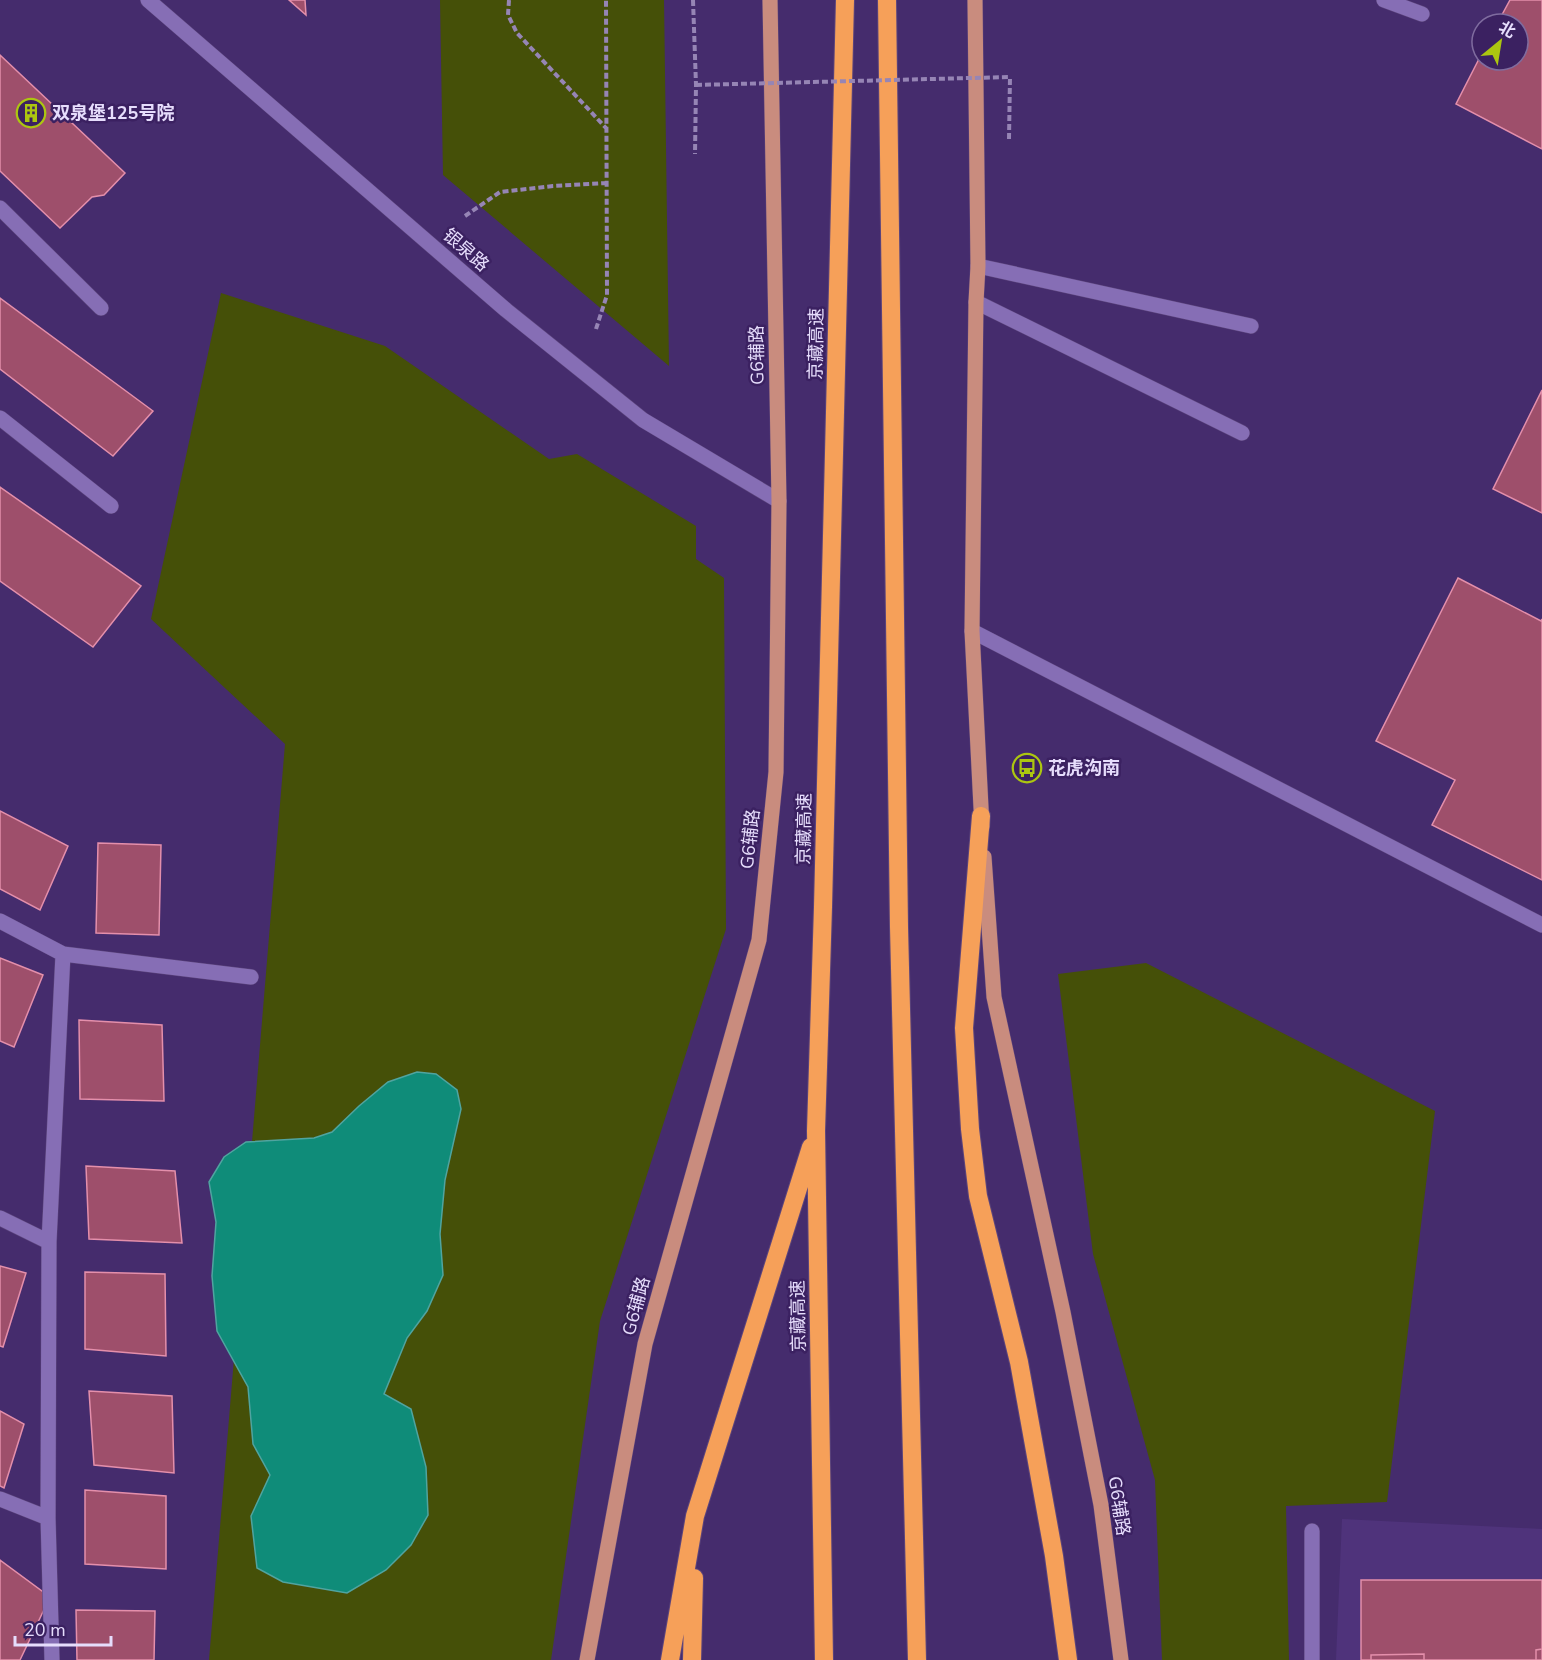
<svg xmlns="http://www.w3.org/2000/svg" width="1542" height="1660" font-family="'Nunito Sans','Noto Sans SC',sans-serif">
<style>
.built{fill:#4f337b}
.green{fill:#455008}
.water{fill:#0f8c79;stroke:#50a4a0;stroke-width:1.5}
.building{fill:#9e4f6b;stroke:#e48fab;stroke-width:1.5}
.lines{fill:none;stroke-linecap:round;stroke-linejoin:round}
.lane-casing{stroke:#5c457c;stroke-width:16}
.street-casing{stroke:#5c457c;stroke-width:16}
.secondary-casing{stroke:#5c457c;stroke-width:16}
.primary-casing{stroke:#5c457c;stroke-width:16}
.highway-casing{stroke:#5c457c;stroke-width:20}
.path{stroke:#9685b5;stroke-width:4;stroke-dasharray:6 3;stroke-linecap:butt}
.lane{stroke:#866eb5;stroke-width:15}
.street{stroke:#866eb5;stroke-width:15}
.secondary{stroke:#866eb5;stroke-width:15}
.primary{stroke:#c98c7e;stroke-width:15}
.highway{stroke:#f6a059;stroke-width:18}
.path-bridge{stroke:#9685b5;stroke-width:4;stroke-dasharray:6 3;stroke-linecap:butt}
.labels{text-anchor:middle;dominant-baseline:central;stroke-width:5;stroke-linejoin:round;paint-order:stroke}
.poi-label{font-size:18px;font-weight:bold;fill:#e6ddfc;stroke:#3b2161;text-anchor:start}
.street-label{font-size:18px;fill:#e6ddfc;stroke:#3b2161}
</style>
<rect width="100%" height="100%" fill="#452c6d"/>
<path class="built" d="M1342 1519 1542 1529V1660H1336Z"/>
<path class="green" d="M440 0H664L669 366 443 175Z
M221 293 385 346 549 459 577 454 696 526V559L724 578 726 929 600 1321 551 1660H209L285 744 151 619Z
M1146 963 1435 1111 1387 1502 1286 1506 1289 1660H1162L1155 1480 1093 1254 1058 974Z"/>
<path class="water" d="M417 1072 436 1074 457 1090 461 1109 445 1180 440 1234 443 1275 427 1311 407 1338 384 1394 411 1409 426 1467 428 1515 411 1545 386 1570 347 1593 283 1582 257 1568 251 1516 270 1475 253 1444 248 1387 217 1331 212 1276 216 1222 209 1182 224 1157 246 1142 314 1138 332 1132 359 1106 388 1082Z"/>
<path class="building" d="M289 0H305L306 15Z
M1510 0H1542V149L1456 104 1482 53V60H1518V24H1497Z
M0 55 125 173 104 195 92 197 60 228 0 171Z
M0 298 153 411 113 456 0 369Z
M1542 390V513L1493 489Z
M0 487 141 586 93 647 0 581Z
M1458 578 1541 621 1542 619V880L1432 825 1455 780 1376 741Z
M0 811 68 846 40 910 0 889Z
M98 843 161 845 159 935 96 933Z
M0 958 43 975 14 1047 0 1041Z
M79 1020 162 1025 164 1101 80 1099Z
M86 1166 175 1171 182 1243 89 1239Z
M0 1266 26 1273 3 1347 0 1346Z
M85 1272 165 1274 166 1356 85 1349Z
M89 1391 172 1396 174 1473 94 1465Z
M0 1411 24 1424 4 1488 0 1486Z
M85 1490 166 1496V1569L85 1564Z
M0 1560 50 1597 20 1660H0Z
M1361 1580H1542V1660H1361Z
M76 1610 155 1611 154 1660H77Z
M1542 1649V1660H1536V1650Z
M1424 1654V1660H1371V1655Z"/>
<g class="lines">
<g class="lane-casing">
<path id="lane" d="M0 208 101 308
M978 266 1251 326
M976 302 1242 433
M0 418 111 506
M972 631 1542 925
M1312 1531V1660"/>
</g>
<g class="street-casing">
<path id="street" d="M1384 0 1422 14
M0 921 63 954
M0 1218 49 1242
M0 1499 48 1518 52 1660
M48 1518 49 1242 63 954 251 977"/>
</g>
<g class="secondary-casing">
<path id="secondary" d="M148 0 506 310 643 420 779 501"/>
</g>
<g class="primary-casing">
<path id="primary" d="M975 0 978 266 976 302 972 631 982 827
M984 857 994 997 1063 1312 1101 1505 1121 1660
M587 1660 645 1344 759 940 776 772 779 501 770 0"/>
</g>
<g class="highway-casing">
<path id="highway" d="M887 0 899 927 917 1660
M981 816 964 1028 970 1129 978 1196 1019 1362 1054 1556 1068 1660
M670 1660 695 1516 811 1147
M692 1660 694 1578
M824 1660 816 1131 823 907 845 0"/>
</g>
<path class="path" d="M509 0 508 15 517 33 606 128
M693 0 696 85 695 154
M1009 139 1010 77
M465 216 500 192 553 186 607 183
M596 329 607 295 606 0"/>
<use href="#lane" class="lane"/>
<use href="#street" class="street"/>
<use href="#secondary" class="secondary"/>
<use href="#primary" class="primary"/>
<use href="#highway" class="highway"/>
<path class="path-bridge" d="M696 85 1010 77"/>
</g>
<defs>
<g id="building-ring" transform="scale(1.5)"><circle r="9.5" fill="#3b2161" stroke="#acc610" stroke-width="1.5"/><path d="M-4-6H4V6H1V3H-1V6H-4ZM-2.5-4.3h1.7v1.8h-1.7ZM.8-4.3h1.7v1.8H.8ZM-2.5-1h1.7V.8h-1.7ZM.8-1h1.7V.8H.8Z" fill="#acc610"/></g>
<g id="bus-ring" transform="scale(1.5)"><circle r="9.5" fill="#3b2161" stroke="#acc610" stroke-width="1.5"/><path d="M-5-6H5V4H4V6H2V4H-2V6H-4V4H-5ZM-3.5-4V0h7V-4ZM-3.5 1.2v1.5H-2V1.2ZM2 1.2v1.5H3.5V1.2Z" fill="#acc610"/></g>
</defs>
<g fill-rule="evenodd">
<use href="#building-ring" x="31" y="113"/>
<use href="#bus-ring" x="1027" y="768"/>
</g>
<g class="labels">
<g class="poi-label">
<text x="52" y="113">双泉堡125号院</text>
<text x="1048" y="768">花虎沟南</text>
</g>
<g class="street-label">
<text transform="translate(466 250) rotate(41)">银泉路</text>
<text transform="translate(816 344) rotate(-89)">京藏高速</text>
<text transform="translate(757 355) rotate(-91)">G6辅路</text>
<text transform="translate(804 829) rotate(-89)">京藏高速</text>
<text transform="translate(750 839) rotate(-84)">G6辅路</text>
<text transform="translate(636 1306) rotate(-75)">G6辅路</text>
<text transform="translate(798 1316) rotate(-91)">京藏高速</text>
<text transform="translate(1119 1506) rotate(81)">G6辅路</text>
</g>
</g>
<g transform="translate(1500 42) rotate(30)"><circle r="28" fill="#3b2161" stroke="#7f6c9f" stroke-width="1.5"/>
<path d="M0-4.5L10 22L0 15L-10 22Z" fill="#acc610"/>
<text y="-9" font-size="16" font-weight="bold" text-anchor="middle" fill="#e6ddfc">北</text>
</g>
<path d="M15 1636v9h96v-9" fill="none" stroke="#e6ddfc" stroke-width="3"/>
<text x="24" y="1636" font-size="18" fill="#e6ddfc" stroke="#3b2161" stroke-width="4.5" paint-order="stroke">20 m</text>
</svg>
